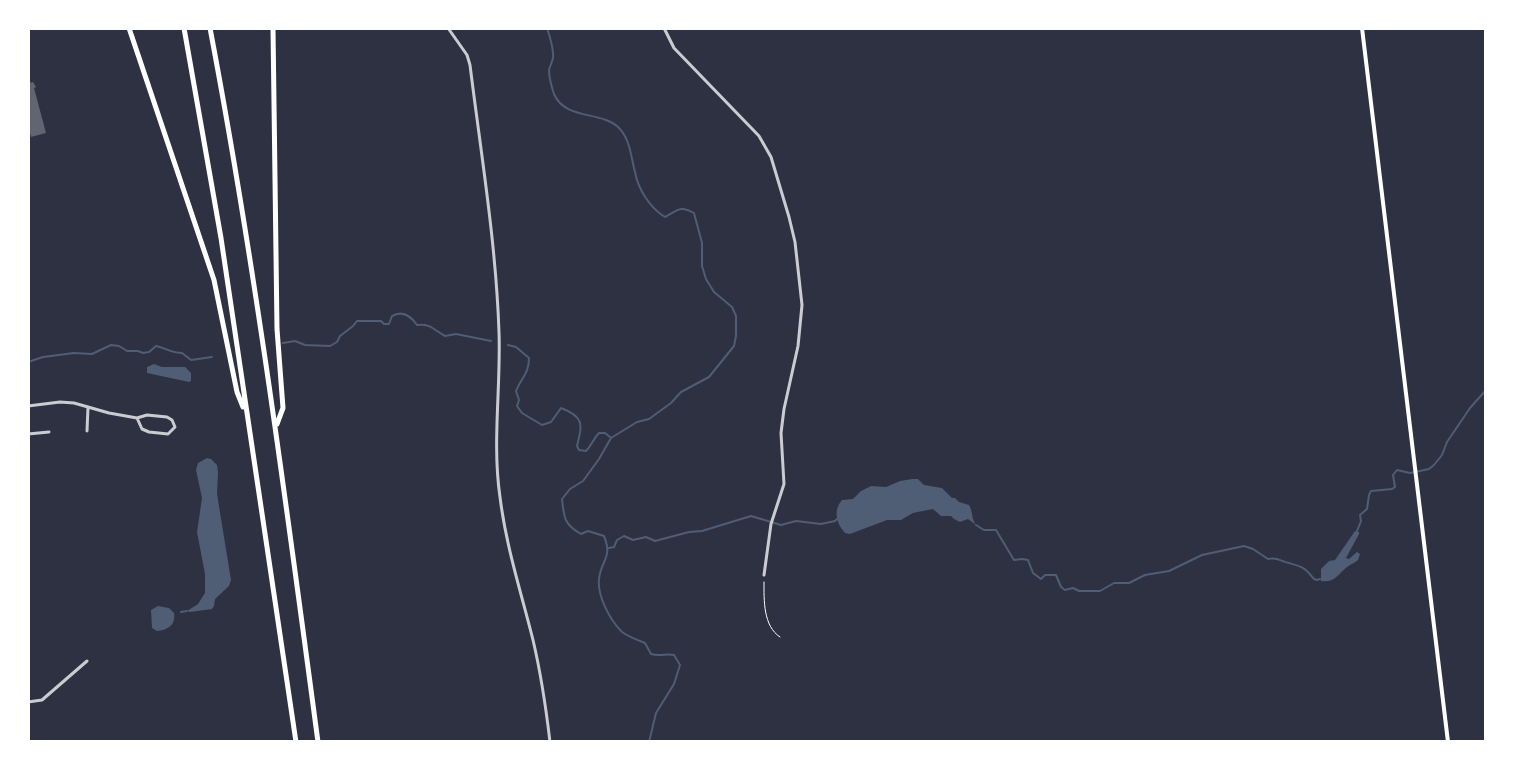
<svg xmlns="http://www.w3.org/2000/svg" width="1514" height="770" font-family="'Golos Text',sans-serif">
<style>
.water{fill:#4f5d75}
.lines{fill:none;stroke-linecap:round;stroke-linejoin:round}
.stream{stroke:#4f5d75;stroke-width:2}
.building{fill:#626471}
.path{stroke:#fff;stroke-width:1}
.minor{stroke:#caccd0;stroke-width:3}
.secondary{stroke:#fff;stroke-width:4}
.motorway{stroke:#fff;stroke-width:5}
</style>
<rect width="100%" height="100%" fill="#2d3142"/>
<path class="water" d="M154 364 162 367H185L191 373V381L189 382 147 373V367Z
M207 458 211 459 217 465 218 472 217 494 231 580 229 586 215 599 214 606 212 609 190 612 187 611 198 604 205 593V574L197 532 202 498 196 470 198 463Z
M912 479H918L924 485 942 488 952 498H955L959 502 969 505C973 511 971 518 976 525L968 519 960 522 954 519 951 516H941L933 509 913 513 901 520H887L850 534 845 533C836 523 833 510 842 500L853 499 861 491 871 486 886 487 900 481Z
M1355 531 1359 532V534L1346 558 1349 559 1357 552 1360 554 1358 560C1355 563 1351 564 1347 567 1337 575 1335 583 1321 581V569L1329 561 1335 560Z
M158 606 169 608 174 613C176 625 168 630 157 631L152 628 151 610Z"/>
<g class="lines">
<path class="stream" d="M547 28C550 37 554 50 553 58 552 62 550 66 549 70 549 77 552 88 554 94 565 120 601 111 618 127 630 138 631 157 635 172 638 189 650 208 665 217 678 210 680 205 694 213L702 243V266L706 279 714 292 732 307 736 316V336L734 346 709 377 681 392 671 403 649 419 637 422 611 438 599 459 583 481 570 489 562 499C564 518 564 524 581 534L588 531 604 536C613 558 601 560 599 579 597 596 610 620 622 632 629 637 637 640 645 643L651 654C660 657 666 653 674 655L680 665 674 684 656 713 649 742
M283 343 295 341 305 345 330 346 337 342 340 336 353 326 357 321H381L384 324H389L392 316C403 310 411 316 417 325 430 323 434 330 445 336L456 334 491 341
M508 345 516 347 529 358C529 374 521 378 516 391L519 400 517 406 522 413 542 425 551 422 561 408C585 417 582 425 577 446L579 450 586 451C592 445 593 439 599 433H605L610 437
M28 362 43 357 74 353 92 354 111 345 119 346 127 351H138L143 353 149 352 156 346C166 348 171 353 182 353L191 360 212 357
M976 525 984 530H996L1014 560 1022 559 1028 560 1033 573 1041 579 1045 575H1056L1061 587 1065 590 1073 588 1079 591H1100L1114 583H1129L1145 575 1169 571 1202 555 1244 546 1253 549 1268 559C1278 557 1280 561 1289 563 1303 567 1304 567 1314 579L1317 580 1320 579
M1357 531 1361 521 1360 515 1367 509 1369 495 1371 491 1392 489 1395 487 1393 475 1397 470 1410 473 1429 469 1434 465 1442 455 1447 442 1470 408 1486 390
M609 548 614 547 617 540 624 536 633 540 646 537 655 541 689 532 702 531 751 516 781 525 796 521 821 524 835 521 837 519
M181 612 187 611"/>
</g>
<path class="building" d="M28 76 31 83 33 82 36 87 34 88 46 133 31 137 28 125Z"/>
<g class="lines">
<path class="path" d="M764 582C764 600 763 626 780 637"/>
<path class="minor" d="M448 28 467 55 470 65C481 154 496 243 499 332 501 387 492 443 500 497 506 546 521 592 533 640 541 674 546 708 550 742
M664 28 674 48 759 136 771 157 789 217 795 242 802 305 798 346 784 409 781 433 784 484 771 524 764 575
M28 406 60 402 74 403 109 413 137 418 147 415 167 417 172 420 175 427 168 434 149 432 142 429 137 418
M87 431 88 407
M28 434 49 432
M28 702 42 700 87 661"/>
<path class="secondary" d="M1362 28 1448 742"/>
<path class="motorway" d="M129 28 214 280 237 392 243 407
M184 28 221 238 296 742
M210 28C255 265 286 503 318 742
M273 28 277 329 283 408 277 424"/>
</g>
<rect width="1514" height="770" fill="none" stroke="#ffffff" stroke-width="60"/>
</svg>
